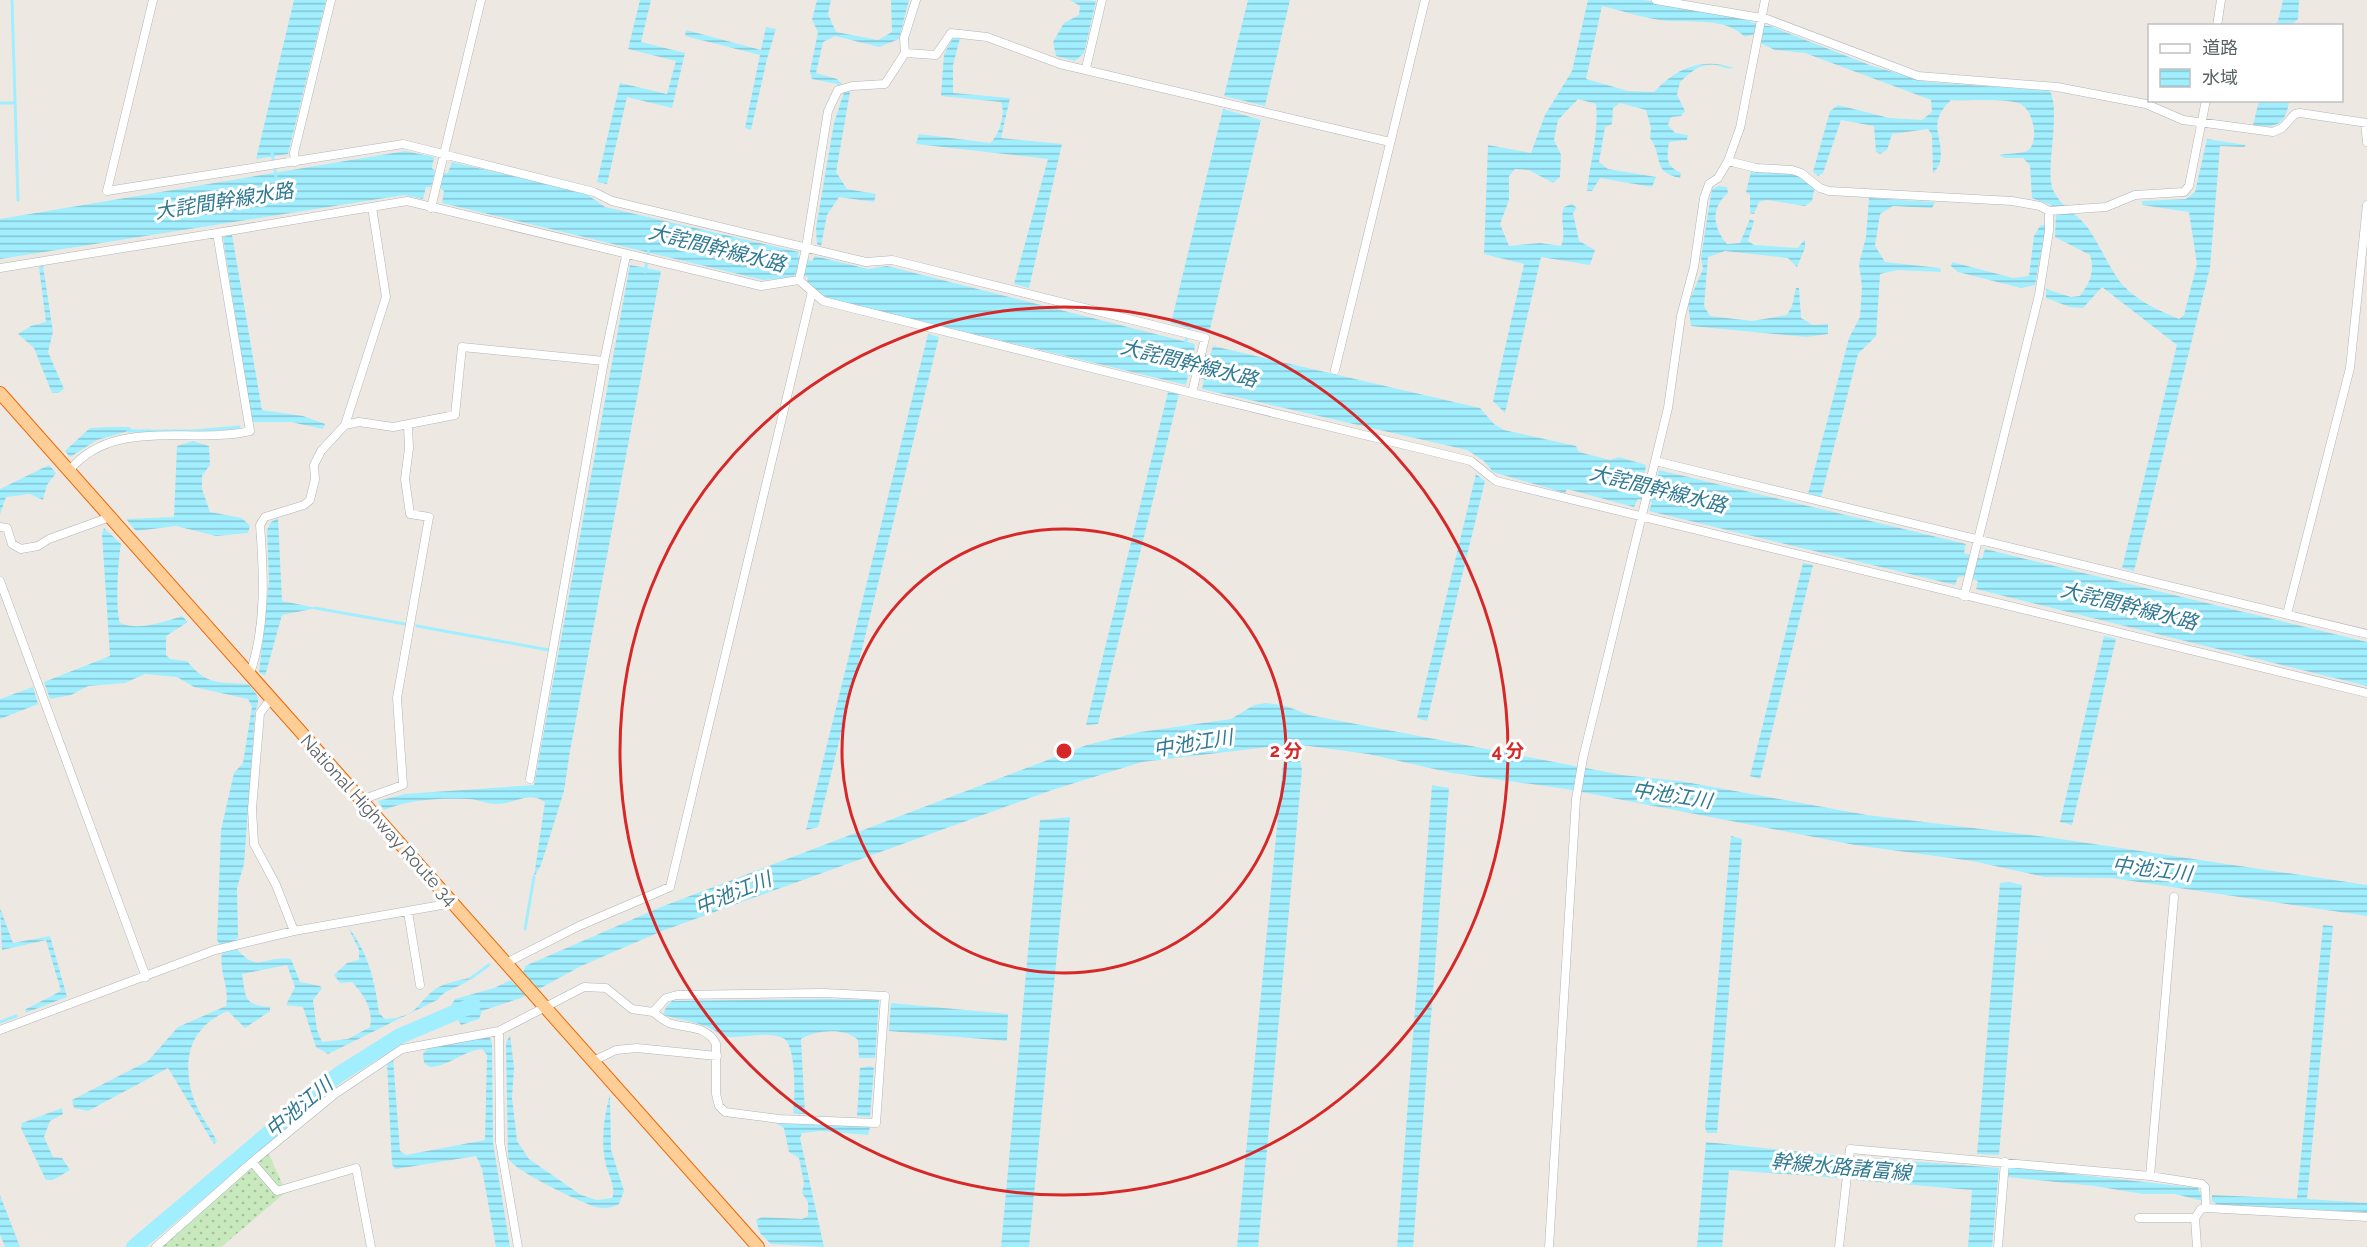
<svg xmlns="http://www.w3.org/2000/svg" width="2367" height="1247" font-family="Raleway,'Noto Sans JP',sans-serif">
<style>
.grass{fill:url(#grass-dots)}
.water{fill:url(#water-rules)}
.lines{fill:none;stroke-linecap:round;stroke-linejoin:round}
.stream{stroke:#a1eeff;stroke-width:3}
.river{stroke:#a1eeff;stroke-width:16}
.minor-casing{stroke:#b0b5b8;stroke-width:9}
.trunk-casing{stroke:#f06700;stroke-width:14}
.minor{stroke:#fff;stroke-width:8}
.trunk{stroke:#ffce97;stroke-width:12}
.ring{fill:none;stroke:#d62828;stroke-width:3}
.labels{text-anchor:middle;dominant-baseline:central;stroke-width:6;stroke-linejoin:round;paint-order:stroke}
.street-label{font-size:18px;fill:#5a6164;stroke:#fff}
.water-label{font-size:20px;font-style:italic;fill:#2f7992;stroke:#fff}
.centre{fill:#d62828;stroke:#fff;stroke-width:3}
.ring-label{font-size:18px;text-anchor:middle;font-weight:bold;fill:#d62828;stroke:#fff;stroke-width:6;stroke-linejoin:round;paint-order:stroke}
</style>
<defs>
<pattern id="grass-dots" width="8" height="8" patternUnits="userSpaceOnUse" patternTransform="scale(1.5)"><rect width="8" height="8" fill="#c8e8bd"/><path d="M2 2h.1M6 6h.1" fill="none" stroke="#a5bf9d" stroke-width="1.8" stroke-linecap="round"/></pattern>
<pattern id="water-rules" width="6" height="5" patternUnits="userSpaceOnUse" patternTransform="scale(1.5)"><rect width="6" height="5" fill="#a1eeff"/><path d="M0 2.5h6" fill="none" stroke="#86c4d2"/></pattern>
</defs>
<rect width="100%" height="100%" fill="#eee8e2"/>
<path class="grass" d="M266 1148 286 1192 221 1247H150Z"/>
<path class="water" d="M294 0H326L288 154 256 159Z
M640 0H651L641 42 685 53 672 108 627 97 607 184 597 182 620 83 667 94 676 61 628 49Z
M817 0H831L828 14 836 32 878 40 892 32 891 0H909L899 39 879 47 835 36 823 42 816 73 837 79 850 92 836 172 847 189 876 194 874 202 839 197 827 215 821 246 817 244 816 228 834 123 844 92 837 84 812 79 810 71 818 32 812 20Z
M1070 0 1096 1 1084 53 1075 61 1056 56 1053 42 1064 23 1079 15 1080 6Z
M1248 0H1290L1265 106 1224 96Z
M1588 0C1606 0 1625 0 1643 0 1660 2 1753 18 1760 26H1770L1872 66 1927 82 2050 91C2060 112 2048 156 2051 182 2053 202 2077 213 2088 228 2099 244 2107 263 2118 279 2132 299 2158 310 2179 319L2184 315 2197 264 2189 212 2142 205V201L2186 199 2195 192 2207 139 2246 145 2244 147 2220 146 2210 268 2134 571 2122 568 2177 345 2102 287 2083 308 2070 307 2046 298V289L2071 297 2080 296C2090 283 2095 271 2090 255L2055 237 2056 211 2051 205 2032 198 2030 165 2023 158H2005L1999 155C2007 153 2020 154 2027 151 2040 144 2034 107 2018 103 2001 98 1970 101 1951 100 1925 125 1945 137 1940 162 1939 166 1935 171 1933 174L1932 135 1928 129 1892 134 1887 150 1880 154 1876 152 1874 126 1841 120 1823 173 1818 176 1813 172 1830 111 1838 105 1889 118 1922 120 1932 112 1931 100 1805 53 1775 50 1760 43 1757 33 1745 37C1725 17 1693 23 1668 21 1646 19 1624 11 1602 6L1586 79 1628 91 1654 92C1676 68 1702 57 1734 68 1726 70 1722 66 1715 65 1699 63 1690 73 1680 82L1677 95 1685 111 1681 116 1671 117 1668 125 1675 133 1688 135 1687 140 1669 142C1667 158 1665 166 1681 173L1680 178C1651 172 1664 157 1650 138L1651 128 1646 110 1620 103 1613 108 1612 124 1605 127 1599 162 1608 169 1656 177 1652 187 1600 178 1592 191H1587C1590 162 1599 133 1596 104L1578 99 1558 120 1554 140 1561 155 1560 177 1553 183 1529 170 1515 169 1509 176V200L1500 224 1509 246 1540 243 1561 246C1567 232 1559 221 1564 207L1572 204 1577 208 1573 213 1579 241 1595 250 1590 265 1541 257 1505 413 1493 401 1524 264 1484 254 1488 145 1531 153 1545 115 1572 71Z
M2283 0H2299L2298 19 2291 25H2277Z
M766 27 776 29 767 59 751 130 745 128 760 55 685 36 686 30 761 50Z
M953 38H960L953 65V93L1010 98 1001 138 1062 144 1029 288 1014 284 1048 159 916 144 919 134 990 143C999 136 1006 113 1001 102L941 96 944 54Z
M2259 101H2289C2286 125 2275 129 2253 125Z
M1223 109 1261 120 1209 333 1171 323Z
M405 151 434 157 432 168 435 171 431 187H426L423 199 404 195 0 259V219Z
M452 162 585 193 605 207 799 252 798 257 812 261 815 256 868 269 887 266 1195 344 1194 352 1210 356 1213 346 1480 408 1494 424 1504 430 1576 446 1579 452 1610 460 1619 457 1646 465 1644 476 1657 479 1659 470 1966 544 1964 553 1982 559 1985 549 2367 642V686L1976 589 1978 581 1964 576 1958 577 1955 585 1649 511 1652 502 1638 499 1634 507 1567 489 1565 493 1493 472 1484 461 1467 450 1202 389 1204 379 1188 375 1186 385 829 299 807 283 808 277 795 274 793 277 763 280 442 203 444 191 440 188 444 173H448Z
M1751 171 1792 173 1815 186 1812 201 1805 206 1767 200 1759 202 1754 214 1750 213V195L1746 192Z
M1719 186 1727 187 1728 193C1710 208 1713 228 1727 244L1740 243 1750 219 1754 221 1748 241 1754 245 1798 248 1805 239V248L1797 267 1788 258 1725 251 1708 257 1704 306 1710 316 1752 321 1787 315 1792 306 1796 288H1799L1801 318 1813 325 1828 324V334L1806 337 1691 326 1688 304 1703 269 1701 257 1712 189Z
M1869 198 1935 202 1932 208 1893 206 1880 214 1875 246 1885 262 1940 268 1941 272 1897 270 1880 274 1876 336 1858 354 1821 497 1808 494 1849 338 1860 317 1862 287 1859 264 1866 237Z
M2046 224 2035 285 2021 288 1958 272 1951 266 1952 262 2013 278 2029 276 2034 236 2040 226Z
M232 235 262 410 303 416 325 424 323 429 291 422H252L223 237Z
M630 265 661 271 570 751 564 791 541 865 534 877 545 802C527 790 514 805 496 804 486 804 477 799 468 799 440 798 410 799 384 810L378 801 405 794 534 785Z
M43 266 53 332 48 352 64 389 58 393H52L34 348 18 334 31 326 46 322 39 267Z
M928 334 939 337 818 827 806 830Z
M1168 392 1179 394 1098 724 1086 725Z
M109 427H130L132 430 97 440 70 457 65 451 90 428Z
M193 441 209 446 210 465 202 476V489L210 512 242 518 250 526 248 533 216 536 176 526 136 531 126 519 174 517 177 446Z
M49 465 56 473 47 485 43 500 30 494 6 497 0 514V489Z
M1476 474 1485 481 1427 721 1417 718Z
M278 518 282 601 317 608 282 615 265 676 259 672 269 581 267 530 271 522Z
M104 528 121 544C118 560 115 609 120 623 139 631 164 622 182 616L188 622 166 636V655L170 659 187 661C207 686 219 682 248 684 258 695 261 698 255 712L244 864 237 888 238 938 232 943C259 977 259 955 291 959L300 982 320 986 322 988 313 1000 317 1030 322 1042 348 1039 370 1027C374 1009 363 994 352 982L340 983 334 975 347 963 359 960V950L348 927C368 952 375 981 379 1013L385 1019C418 1017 414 1006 434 990 441 984 462 979 471 978 460 989 447 987 437 1000L328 1054 316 1047 303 1007 286 1005 295 987 287 965 242 974C246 997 243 1005 270 1007V1011L245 1028 228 1011C189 1027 181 1061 194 1100 199 1114 210 1128 217 1141L214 1144 168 1068 88 1111 74 1108 72 1100 148 1061 178 1027 226 1006C230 987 217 968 223 950L217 940 221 830 234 773 243 763 252 707 248 699 194 687 177 677 145 674 125 683 88 686 71 695 50 699 44 682 110 656 102 534Z
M1803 563 1813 565 1760 779 1750 776Z
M2104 636 2116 639 2072 825 2060 822Z
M33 687 38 704 0 719V699Z
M1266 703 1286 706 1309 715 1622 775 1680 781 1867 815 2054 838 2367 885V916L2112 878 2045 877 1972 861 1855 845 1566 789 1452 773 1368 754 1294 744 1142 762 1052 790 662 931 581 966 539 989 523 974 525 966 661 907 1087 745 1140 732 1231 719 1254 705Z
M1286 761H1300L1302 770 1258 1247H1237L1283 763Z
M1432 785 1449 788 1413 1247H1397Z
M1070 817 1029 1247H1001L1040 820Z
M1731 836 1742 839 1717 1133H1707L1705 1127Z
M2009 882 2022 885 1999 1155 1977 1154 2000 883Z
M0 908 13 943 50 936 67 997 25 1013 26 1009 61 991 46 940 2 950Z
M2323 925 2333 926 2307 1199 2367 1203V1212L2218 1205 2212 1201V1195L2297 1199Z
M511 980 526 996 482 1011 479 1019 461 1025 450 1007 455 999 494 988Z
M826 999 879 1000 875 1058H859L858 1040C845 1027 815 1030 801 1039L805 1114 793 1113C795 1100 797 1045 783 1038 767 1031 745 1038 728 1037 719 1036 716 1030 708 1027 694 1022 678 1019 663 1015L666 1007 672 1001Z
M891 1003 1008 1014 1007 1041 889 1031Z
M510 1035 514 1067 512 1098 517 1141 529 1159 581 1195 597 1200 612 1198C617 1187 607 1173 605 1161 601 1139 604 1116 610 1094L611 1150 624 1191 619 1204C612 1208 604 1209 596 1207 580 1202 514 1171 508 1158L506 1043Z
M483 1038H490L492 1044 493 1143 510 1247H496L482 1169 476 1156 396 1169 392 1165 387 1062 393 1058 400 1151 406 1155 485 1140 487 1055 482 1049C463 1051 449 1066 430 1067L424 1063 423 1054 428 1048Z
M870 1066 874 1068 870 1117 857 1116 860 1068Z
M62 1108 63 1114 50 1121 44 1137 53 1157 62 1158 70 1170 53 1180H46L21 1128 22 1123Z
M820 1122 870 1127 868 1135 821 1131 802 1133 800 1138 824 1247 771 1244 760 1233 756 1220 762 1217 802 1219 808 1216V1202L802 1193 804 1183 799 1158 789 1152 784 1128 776 1123Z
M1706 1142 1841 1156V1162L1857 1164 1858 1157 1999 1168 1992 1247H1968L1972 1190 1856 1180 1857 1174 1840 1172V1178L1729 1170 1722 1247H1697Z
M2009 1167 2198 1188 2203 1201 2175 1194H2143L2095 1186 2008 1177Z
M0 1195 20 1247H5L0 1234Z"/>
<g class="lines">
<path class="stream" d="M12 0 18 200
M0 103H14
M272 153 276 176
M645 272 649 249
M1185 345 1190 325
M128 431H193L239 427
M315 608 405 624
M417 626 549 650
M525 929 534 877
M471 978 489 965
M0 1022 16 1016"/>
<path class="river" d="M134 1247 338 1075 400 1036 473 1005"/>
<g class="minor-casing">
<path id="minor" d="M153 0 107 191 403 144 594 192 612 201 866 262 892 260 1205 338 1192 393 1471 461 1496 481 2367 693
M1656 0 1767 19 1918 76 2057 87 2146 104 2183 120 2273 132 2282 128 2295 114 2300 113 2367 123
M2217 26 2221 0
M905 53 936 55 951 33 987 37 1060 64 1390 142
M1086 68 1102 0
M2365 123 2367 142
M1728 161 1756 168 1792 170 1801 173 1820 188 1829 191 2012 201 2040 206 2049 211 2106 207 2135 195 2184 192 2189 186 2206 100
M295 162 294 153 331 0
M431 208 481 0
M0 268 217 233
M799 280 806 248 828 111 838 90 852 86 885 84 905 53 904 38 916 0
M1335 370 1425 0
M345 425 359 422 393 427 455 415 462 347 604 361 626 256
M1655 461 2367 634
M69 471C113 416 191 445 250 431L217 233 407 201 761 286 799 280 823 301 1192 393
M0 527 7 528 12 544 21 549 38 546 49 539 110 517
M0 581 146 977
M1964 596 2039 295 2049 231V211
M2287 614 2350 368 2367 205
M250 674C266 626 264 575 260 525L265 517 304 505 310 500 315 479 314 465 321 451 345 425 386 297 372 207
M271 699 260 713 252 809 254 844 276 885 294 931
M530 779 604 361
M361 800 403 785 397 698 429 517 410 514 405 479 409 448 408 425
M408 912 420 985
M506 963 579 926 670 887 812 292
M824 993 885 996 876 1123 779 1119 725 1112 719 1106 716 1094V1044C707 1025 687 1029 669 1023 663 1020 658 1016 653 1012L666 998 677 995Z
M0 1030 215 950 294 931 453 903
M499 1031 500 1142 518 1247
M593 1061 616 1050 637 1048 717 1056
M252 1162 277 1191 356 1168 371 1247
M2150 1176 2174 897
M2206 1208 2367 1217
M2139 1218H2195
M156 1247 252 1162 335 1094 402 1049 499 1031 584 987 606 988 632 1009 653 1012
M1549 1247 1576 799 1583 758 1668 408 1681 316 1694 267 1704 198 1709 184 1718 178 1728 161 1740 128 1765 0
M1839 1247 1850 1149 2150 1176 2202 1184 2205 1187 2206 1208 2201 1209 2195 1218 2197 1247
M1998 1247 2005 1162"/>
</g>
<g class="trunk-casing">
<path id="trunk" d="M0 393 758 1247"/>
</g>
<use href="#minor" class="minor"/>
<use href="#trunk" class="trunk"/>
</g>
<g class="ring">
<circle cx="1064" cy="751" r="222"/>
<circle cx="1064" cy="751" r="444"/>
</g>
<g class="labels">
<g class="street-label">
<text transform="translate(379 820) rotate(48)">National Highway Route 34</text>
</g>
<g class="water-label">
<text transform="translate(224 201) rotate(-9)">大詫間幹線水路</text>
<text transform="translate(717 248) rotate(14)">大詫間幹線水路</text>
<text transform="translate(1189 363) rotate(14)">大詫間幹線水路</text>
<text transform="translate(1658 489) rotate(14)">大詫間幹線水路</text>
<text transform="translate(2129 606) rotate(14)">大詫間幹線水路</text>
<text transform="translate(1193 743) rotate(-9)">中池江川</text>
<text transform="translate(1672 795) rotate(9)">中池江川</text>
<text transform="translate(2152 869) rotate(7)">中池江川</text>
<text transform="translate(733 893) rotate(-22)">中池江川</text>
<text transform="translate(299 1107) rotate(-40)">中池江川</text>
<text transform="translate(1841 1167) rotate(5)">幹線水路諸富線</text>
</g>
</g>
<circle cx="1064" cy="751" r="9" class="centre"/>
<g class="ring-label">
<text x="1286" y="757">2 分</text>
<text x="1508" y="757">4 分</text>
</g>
<rect x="2148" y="24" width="195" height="78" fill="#ffffff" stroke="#bdc0c1" stroke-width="1.5"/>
<rect x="2160" y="44" width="30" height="9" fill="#ffffff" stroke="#bdc0c1" stroke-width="1.5"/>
<text x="2202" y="54" font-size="18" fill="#5a6164">道路</text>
<rect x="2160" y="69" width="30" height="18" fill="url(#water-rules)" stroke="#bdc0c1" stroke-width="1.5"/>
<text x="2202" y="84" font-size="18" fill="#5a6164">水域</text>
</svg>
